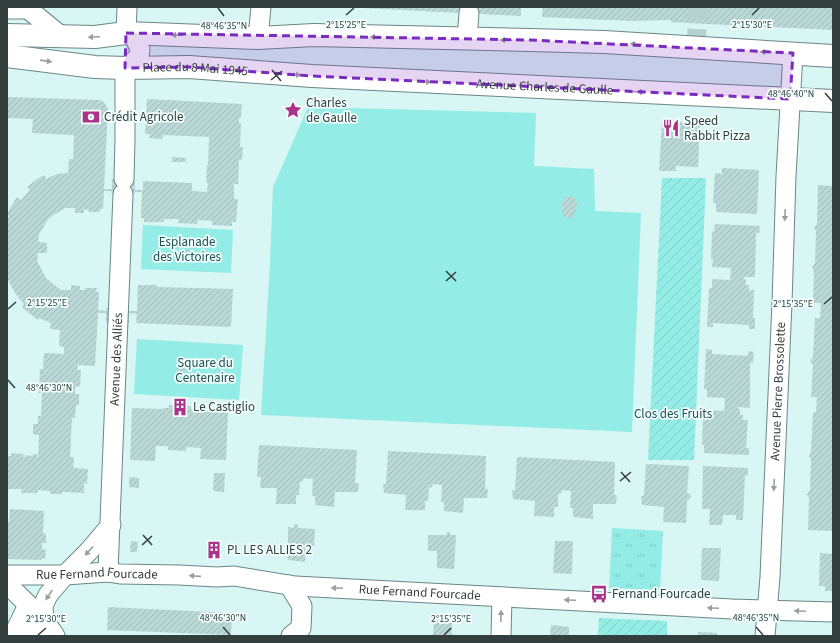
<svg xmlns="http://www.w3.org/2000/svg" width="840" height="643" font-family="'Source Sans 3',sans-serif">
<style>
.grass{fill:url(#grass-tufts)}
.park{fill:#93ece6}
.garden{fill:url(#garden-furrows)}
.building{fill:url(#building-hatch)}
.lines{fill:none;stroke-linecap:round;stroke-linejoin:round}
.minor-tunnel{stroke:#b6d1d0;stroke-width:19;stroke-dasharray:19 10;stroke-linecap:butt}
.minor-casing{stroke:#6b8785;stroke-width:21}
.major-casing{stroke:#6b8785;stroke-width:24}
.minor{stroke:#fff;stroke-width:19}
.major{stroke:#fff;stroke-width:22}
.oneway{fill:#999f9e}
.marked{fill:#7b2cbf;fill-opacity:0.2;stroke:#7b2cbf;stroke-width:3;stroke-dasharray:8 5;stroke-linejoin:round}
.ticks{fill:none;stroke:#333f3e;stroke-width:1.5}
.labels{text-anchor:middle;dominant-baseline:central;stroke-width:3.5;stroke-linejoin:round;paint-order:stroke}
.street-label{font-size:13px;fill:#333f3e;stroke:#f3fffe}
.poi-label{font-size:13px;fill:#333f3e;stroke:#f3fffe;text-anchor:start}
.park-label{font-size:13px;fill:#205351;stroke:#f3fffe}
.ticks-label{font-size:10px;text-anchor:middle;fill:#333f3e;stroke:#f3fffe;stroke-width:3.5;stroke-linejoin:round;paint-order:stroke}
</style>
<defs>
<pattern id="grass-tufts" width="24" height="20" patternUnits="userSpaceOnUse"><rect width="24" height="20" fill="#93ece6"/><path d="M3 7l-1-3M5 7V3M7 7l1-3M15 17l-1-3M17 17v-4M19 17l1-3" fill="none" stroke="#7fcbc6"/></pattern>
<pattern id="garden-furrows" width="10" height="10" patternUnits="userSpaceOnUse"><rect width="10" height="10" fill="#93ece6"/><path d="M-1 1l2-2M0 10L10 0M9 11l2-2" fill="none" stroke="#7fcbc6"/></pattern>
<pattern id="building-hatch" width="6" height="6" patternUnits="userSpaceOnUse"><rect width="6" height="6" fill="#bad8d5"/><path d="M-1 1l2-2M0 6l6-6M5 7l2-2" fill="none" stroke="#a0bab8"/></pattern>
</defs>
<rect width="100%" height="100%" fill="#d7f6f4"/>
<path class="grass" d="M612 528 663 531 660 590 609 588Z"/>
<path class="park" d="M308 107 536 113 534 166 594 169 595 211 641 213 632 432 261 415 270 263 273 187Z
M143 225 233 230 231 273 141 269Z
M137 339 243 345 239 400 134 394Z"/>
<path class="garden" d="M662 178H706L694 460H648Z
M599 618 667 621V636H598Z"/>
<path class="building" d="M362 7H521V16L362 8Z
M543 7H833V30L687 23 671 22V20L631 21 542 17Z
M7 97 99 100 104 102 108 109 104 189H112V179L135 180V190H143V181L192 183V191L207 192 208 183 206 182 207 165H208L209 137 163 135 162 139 149 138 150 134H145L147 99 242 104 241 118H239V123H241L240 147H243L242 160H239L238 184H234V199H238L236 222H232V226L212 225V221L198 220 197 224 178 223 179 219H164V222H144V218H141L142 192H135L134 194 111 193V191H104L103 209H100V212H89V210L84 209V213H75V208H65L49 218 39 234 38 242 47 243V253H38L37 261 46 278 61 290H71V285L80 286V290H85V288H97L96 292H99L98 310 106 311V308L129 309V311H137L138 285H157V287L233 289 231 327 136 323 137 314 129 313V323H106V313H98L95 366 78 365 77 370H81L80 386 75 387V394H79V405H76L75 418H72L70 457H74L73 468 88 469 87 484 84 483V493L62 492V494H50V491L38 490 37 493H21L22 489H7V456H11V453L24 454 23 457H25V455L32 456 34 454H37V457L38 458 39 435 33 434V424H38V416H41L42 393H39L40 369H43L44 353 64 354V347L59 346 60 330 50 329 51 323 39 318 38 320 25 310 22 307 24 304 15 293 7 278V221L9 216 7 215V213L17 197 21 200 30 190 27 187 40 177 45 175 46 179 57 174 68 173 69 159H73L74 135 32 133 33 119 7 118Z
M662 122 700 123 698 167 676 166V171H659Z
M172 157 186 158V162H172Z
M722 168 759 170 757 214 716 212V203H713L715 173 722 174Z
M818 185 833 186V531L808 530 809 498 807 494 810 490 811 459 809 456 811 452 813 412H816L817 397H811L813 365 810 361 813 357 815 318H820L821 303H813L814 271 812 267 815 263 816 231 814 227 817 224Z
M564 197H575V202H577L576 212H574V218L563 217 564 212H562V202H564Z
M715 224 760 226 759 233H756L755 277H742L746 280V285H749V290H754L753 318H755V329H749V325L713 323V327H707L709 288H712V279L730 280 731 268 712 267 713 259H711L712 231 714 232Z
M183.5 253a3.5 3.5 0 1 1 7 0a3.5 3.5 0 1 1-7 0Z
M706 349 712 350V354L748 356V351L754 352 753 363H750V408L737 407 740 410V415H743V420H748L746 448H749V455L704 453V445H702L703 418H706V410L724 411 725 398 707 397V389H704Z
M182 363 187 366 186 371 181 374 177 371V366Z
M169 405 191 406V409H197V411L228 412 226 460 200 459 201 448 186 447V451L168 450V446H156L155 461 130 460 132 408 163 409V408H169Z
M259 445 357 450 355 483H359L358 492H335L334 507 315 505V496H312L313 479 304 478 303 481 300 482 299 495H296V504H276L277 488H260L261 477H257Z
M388 451 486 456 485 489H488L487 498H464L463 513 444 511V502H441L442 485 433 484 432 487 429 488 428 501H425V510H405L406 495 384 493 383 484H386Z
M517 457 615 462 614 495H617L616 504H593V519L573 517V508H570L571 491 562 490 561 494H558V507H554V517L534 516 535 501 513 499 512 490H515Z
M646 464 689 466 687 493 690 494 691 497 687 501 686 523 663 522 664 507 642 505 641 496H644Z
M703 466 748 468V476L745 475 743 520H736V515H723L722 525H709L710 509H702Z
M214 473H225L224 492 213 491Z
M129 477 139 478V488L129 487Z
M10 509 44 511 43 533 46 534V543H42V549L46 550 45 559 42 558 41 560 7 559V522H9Z
M294 524 298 525V528L315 529 314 546 306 545 305 562 288 560V527L294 528Z
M447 532H450V535H456L454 569 437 568V551H428V535H446Z
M131 541 138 542 137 552H130Z
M555 541H573L572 574 553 573Z
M211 544 217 545V555H210Z
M702 548H721L719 581 701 580Z
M820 553 833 554V591H825V586H819Z
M108 607 232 613 231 635 107 630Z
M434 619 452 621V636H433Z
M551 625 569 627V636H550Z
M698 632 717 633V636H698Z"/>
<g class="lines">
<path class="minor-tunnel" d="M696 48 698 7"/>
<g class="minor-casing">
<g id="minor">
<path d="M7 9H28L61 36"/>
<path d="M126 33 127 7"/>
<path d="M258 38 261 7"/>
<path d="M467 39 469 13"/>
<path d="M124 179 125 140V68L139 57 140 49 133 34"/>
<path id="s1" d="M108 572 123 194"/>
<path id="s2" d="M7 575H65L108 572 120 574 179 575 217 577 234 576 295 586 732 609 833 612"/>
<path d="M7 584 44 620 55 636"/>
<path d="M289 585 302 606 301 628 291 636"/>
<path d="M44 620 43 606 48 595 65 575 89 551 111 525"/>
<path d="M13 636 28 605"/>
<path d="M30 636 44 620"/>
<path d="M501 636 502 597"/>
<path id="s3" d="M765 636 770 577 782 303 786 176 793 53"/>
</g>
</g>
<g class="major-casing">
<g id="major">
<path d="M7 35 95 37 126 33 258 38 314 35 530 40 604 42 833 56"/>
<path id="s4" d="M7 56 95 67 125 68 189 67 312 76 833 101"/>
</g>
</g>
<use href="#minor" class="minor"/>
<use href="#major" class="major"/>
</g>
<defs><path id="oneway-solid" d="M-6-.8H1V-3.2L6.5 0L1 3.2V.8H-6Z"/></defs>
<g class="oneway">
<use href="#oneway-solid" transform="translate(177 35) rotate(-178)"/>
<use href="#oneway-solid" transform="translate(94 37) rotate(178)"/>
<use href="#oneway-solid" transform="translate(376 37) rotate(-178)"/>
<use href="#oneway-solid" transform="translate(506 40) rotate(-179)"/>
<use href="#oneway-solid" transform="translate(636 44) rotate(-176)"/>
<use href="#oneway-solid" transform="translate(766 52) rotate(-177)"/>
<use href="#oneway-solid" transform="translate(46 61) rotate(8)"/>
<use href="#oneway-solid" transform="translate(295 75) rotate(3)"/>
<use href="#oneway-solid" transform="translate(425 82) rotate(3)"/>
<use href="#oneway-solid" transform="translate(639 92) rotate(3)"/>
<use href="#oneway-solid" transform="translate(785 215) rotate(92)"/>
<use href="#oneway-solid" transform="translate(774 485) rotate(93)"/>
<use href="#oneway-solid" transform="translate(89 551) rotate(132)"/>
<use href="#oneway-solid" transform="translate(195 576) rotate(-176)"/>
<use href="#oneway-solid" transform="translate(337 588) rotate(-177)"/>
<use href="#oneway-solid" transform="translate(49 595) rotate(124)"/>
<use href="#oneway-solid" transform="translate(570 600) rotate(-178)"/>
<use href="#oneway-solid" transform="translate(713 608) rotate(-177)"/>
<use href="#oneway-solid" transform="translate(800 611) rotate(-177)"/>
<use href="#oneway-solid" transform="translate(501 616) rotate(-88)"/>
</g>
<path class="marked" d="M126 33 530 40 793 53 790 99 312 76 189 67 125 68Z"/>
<path class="ticks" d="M218 8 224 16M346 15 354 8M752 15 759 8M272 70 281 81M271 80 282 71M825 93 832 101M446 271 456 281M446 281 456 272M824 304 832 297M8 309 16 302M8 380 15 388M621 472 630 482M620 481 631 472M143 535 152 545M142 545 152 536M223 627 230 635M756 627 763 635M38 635 46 628M444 635 451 628"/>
<defs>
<g id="sight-bare" transform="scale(1.38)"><path d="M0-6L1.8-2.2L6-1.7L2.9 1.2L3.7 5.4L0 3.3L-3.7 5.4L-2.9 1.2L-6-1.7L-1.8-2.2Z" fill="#ab348a" stroke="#f3fffe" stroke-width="2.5" paint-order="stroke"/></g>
<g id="bank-bare" transform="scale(1.38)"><path d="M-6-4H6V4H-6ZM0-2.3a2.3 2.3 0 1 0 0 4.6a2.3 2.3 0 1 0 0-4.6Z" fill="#ab348a" stroke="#f3fffe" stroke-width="2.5" paint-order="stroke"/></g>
<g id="restaurant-bare" transform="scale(1.38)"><path d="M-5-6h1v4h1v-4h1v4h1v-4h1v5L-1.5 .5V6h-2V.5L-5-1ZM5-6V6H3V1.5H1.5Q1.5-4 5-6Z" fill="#ab348a" stroke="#f3fffe" stroke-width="2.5" paint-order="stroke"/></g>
<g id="building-bare" transform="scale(1.38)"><path d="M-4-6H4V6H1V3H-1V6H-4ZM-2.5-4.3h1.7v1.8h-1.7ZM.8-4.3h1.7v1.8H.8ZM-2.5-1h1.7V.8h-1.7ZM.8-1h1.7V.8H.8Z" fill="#ab348a" stroke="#f3fffe" stroke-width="2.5" paint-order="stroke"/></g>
<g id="bus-bare" transform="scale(1.38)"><path d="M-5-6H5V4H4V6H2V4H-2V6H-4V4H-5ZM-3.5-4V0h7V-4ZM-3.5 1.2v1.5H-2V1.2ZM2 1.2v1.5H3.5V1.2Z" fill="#ab348a" stroke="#f3fffe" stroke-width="2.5" paint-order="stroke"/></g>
</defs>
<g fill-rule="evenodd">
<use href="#sight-bare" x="293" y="110"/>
<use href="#bank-bare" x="91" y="117"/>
<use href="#restaurant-bare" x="671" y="128"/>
<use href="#building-bare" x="180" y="407"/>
<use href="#building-bare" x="214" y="550"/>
<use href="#bus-bare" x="599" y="594"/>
</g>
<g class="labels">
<g class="street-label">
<text stroke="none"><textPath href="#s4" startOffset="189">Place du 8 Mai 1945</textPath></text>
<text stroke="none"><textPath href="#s4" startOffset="539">Avenue Charles de Gaulle</textPath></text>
<text stroke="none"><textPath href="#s1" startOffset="213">Avenue des Alliés</textPath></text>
<text stroke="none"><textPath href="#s3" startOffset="245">Avenue Pierre Brossolette</textPath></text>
<text stroke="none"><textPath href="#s2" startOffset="90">Rue Fernand Fourcade</textPath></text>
<text stroke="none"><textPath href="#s2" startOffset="414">Rue Fernand Fourcade</textPath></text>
</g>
<g class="poi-label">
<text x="306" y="103">Charles<tspan x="306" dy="15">de Gaulle</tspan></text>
<text x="104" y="117">Crédit Agricole</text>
<text x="684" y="121">Speed<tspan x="684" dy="15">Rabbit Pizza</tspan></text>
<text x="193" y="407">Le Castiglio</text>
<text x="227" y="550">PL LES ALLIES 2</text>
<text x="612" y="594">Fernand Fourcade</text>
</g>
<g class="park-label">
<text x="187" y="242">Esplanade<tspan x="187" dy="15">des Victoires</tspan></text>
<text x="205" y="363">Square du<tspan x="205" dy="15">Centenaire</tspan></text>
<text x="673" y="414">Clos des Fruits</text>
</g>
</g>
<g class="ticks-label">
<text x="346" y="28">2°15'25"E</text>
<text x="752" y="28">2°15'30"E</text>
<text x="224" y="29">48°46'35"N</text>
<text x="791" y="97">48°46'40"N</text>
<text x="47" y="306">2°15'25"E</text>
<text x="793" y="307">2°15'35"E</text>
<text x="49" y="391">48°46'30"N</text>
<text x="223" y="621">48°46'30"N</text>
<text x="756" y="621">48°46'35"N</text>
<text x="46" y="622">2°15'30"E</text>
<text x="451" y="622">2°15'35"E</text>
</g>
<rect width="840" height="643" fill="none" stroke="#333f3e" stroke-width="16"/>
</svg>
